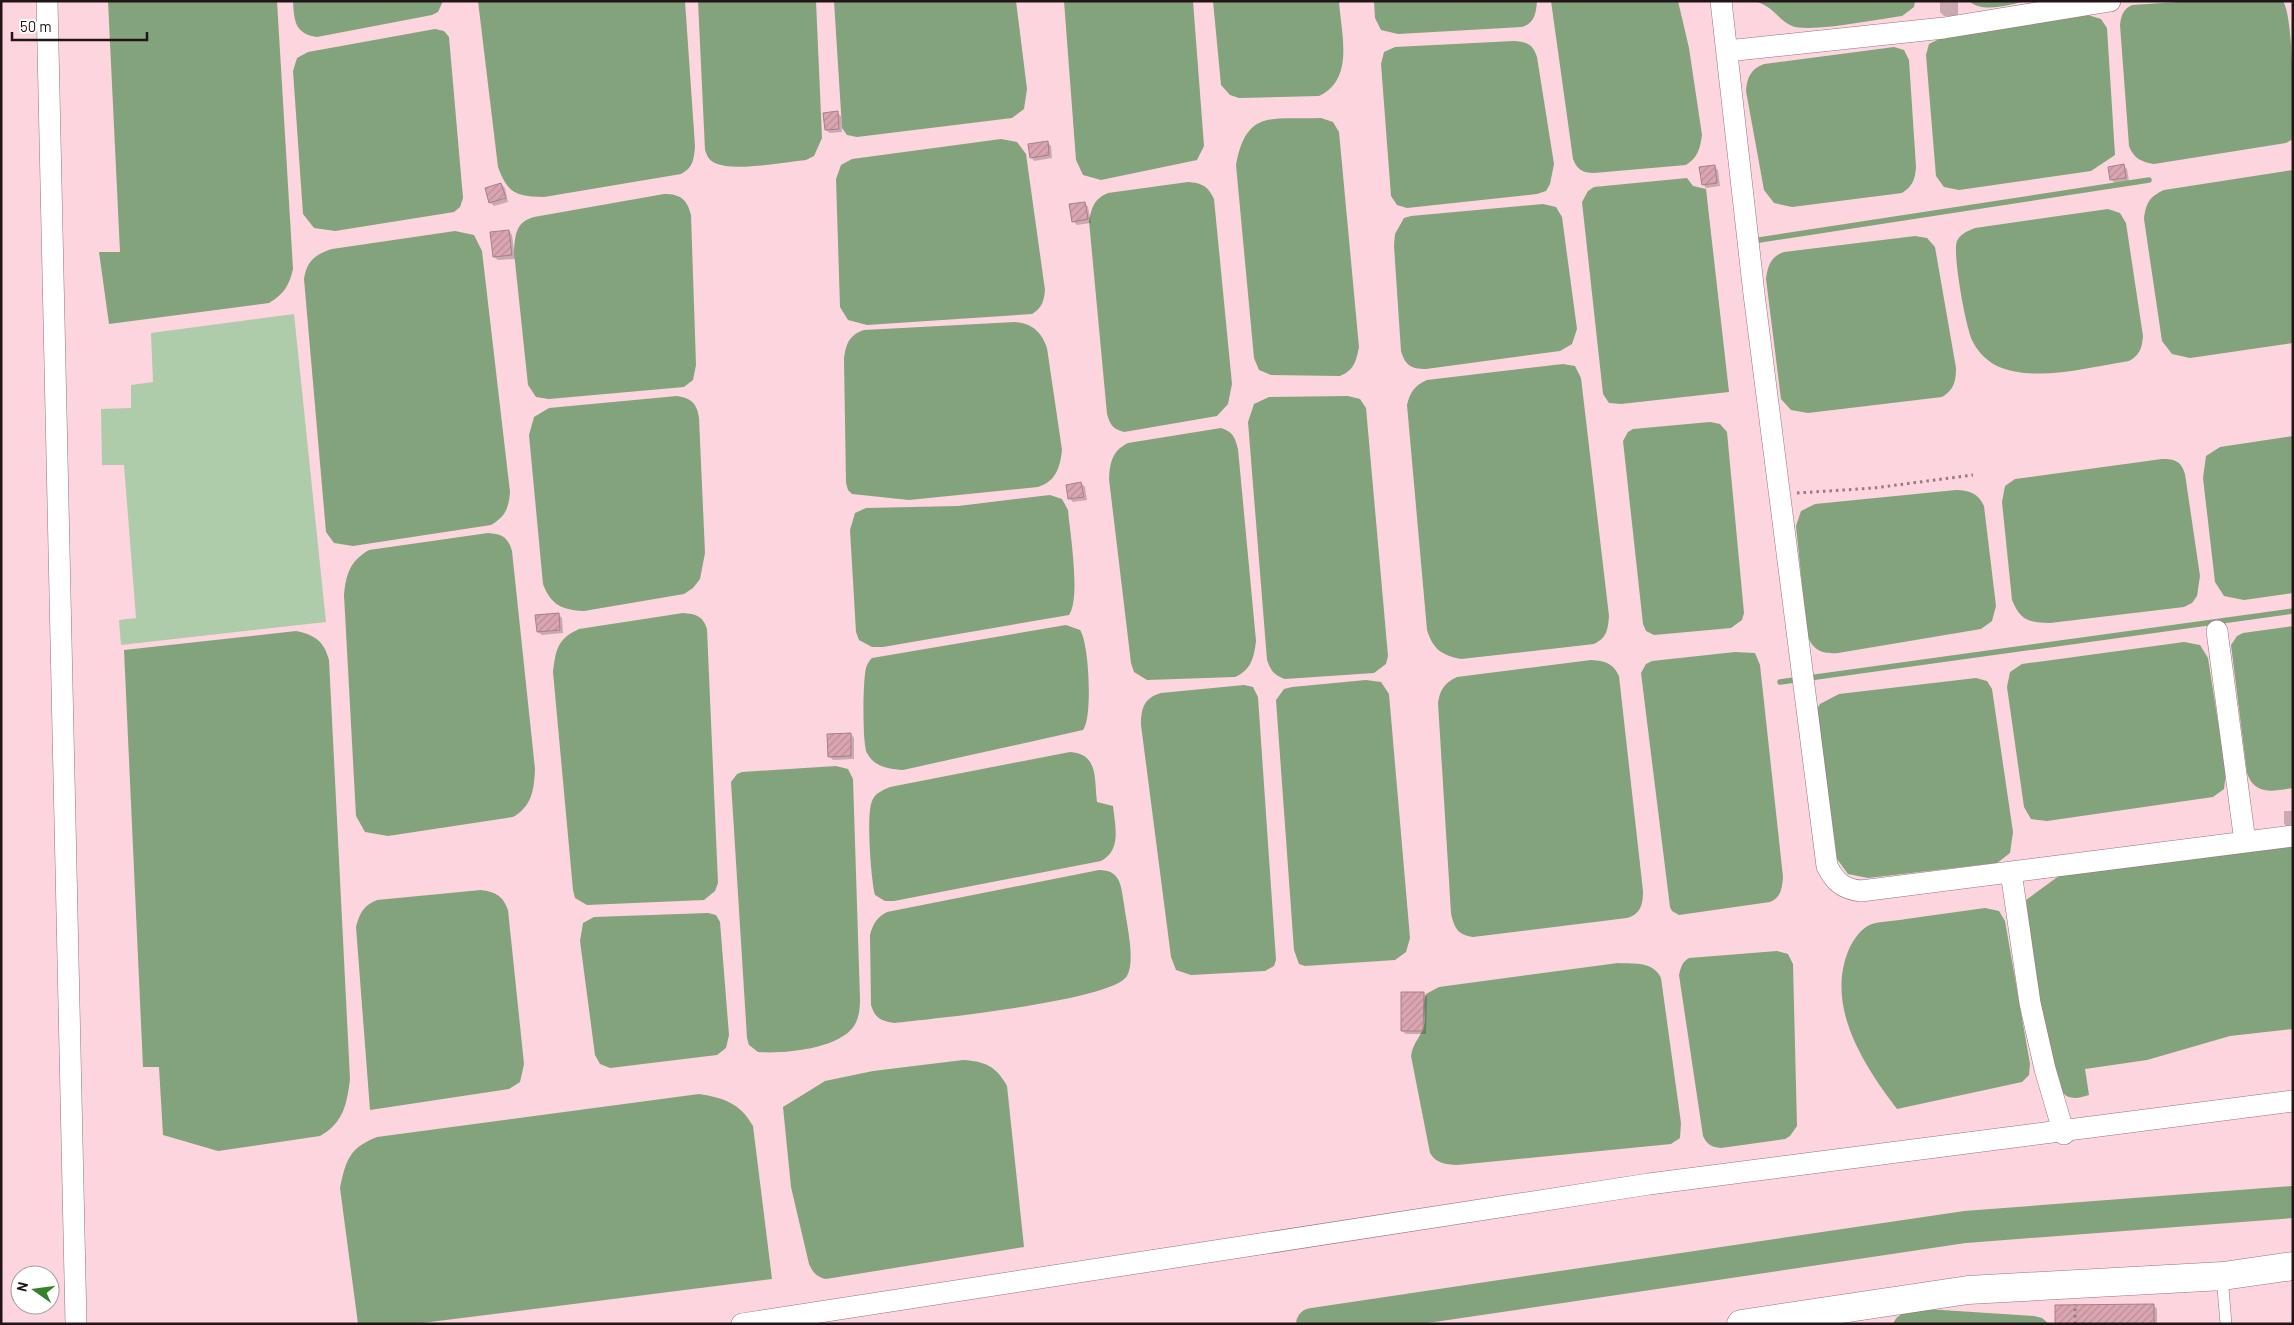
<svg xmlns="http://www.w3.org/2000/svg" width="2294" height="1325" font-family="Barlow,sans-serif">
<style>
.green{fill:#aecca9}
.water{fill:#83a37d}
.shadow{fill:#0003}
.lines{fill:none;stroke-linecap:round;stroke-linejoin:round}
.stream{stroke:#83a37d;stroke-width:5.5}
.river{stroke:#83a37d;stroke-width:32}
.building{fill:url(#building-hatch);stroke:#a58189}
.lane-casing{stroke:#97737b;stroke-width:12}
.street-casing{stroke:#97737b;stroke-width:22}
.secondary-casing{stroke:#97737b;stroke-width:29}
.path{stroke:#967a81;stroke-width:3;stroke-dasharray:2.5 4;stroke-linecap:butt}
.lane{stroke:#fff;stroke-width:11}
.street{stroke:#fff;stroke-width:21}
.secondary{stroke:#fff;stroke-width:28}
</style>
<defs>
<pattern id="building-hatch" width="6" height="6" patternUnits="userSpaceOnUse" patternTransform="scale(1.25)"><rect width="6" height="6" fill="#daa5b1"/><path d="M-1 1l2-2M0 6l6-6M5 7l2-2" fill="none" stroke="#bb8d98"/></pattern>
</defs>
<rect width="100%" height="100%" fill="#fdd5de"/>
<path class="green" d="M294 314 326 622 121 645 119 620 136 618 124 465H102L101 409 131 408V385L153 382 151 333Z"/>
<path class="water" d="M108 1H277L293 269C289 286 284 294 269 303L109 324 99 252H120Z
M293 1H443L438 12 432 15 317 37C295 34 294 21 293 1Z
M478 1H685L695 146C694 159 693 168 681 174L544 197C516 196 508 194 498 167Z
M698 1H816L822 138 814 156 806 160C784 162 732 173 713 162 708 159 707 155 705 150Z
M834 1H1016L1027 89 1024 109 1012 118 857 137 847 135 842 128Z
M1064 1H1193L1204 146 1197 160 1101 180 1083 175 1076 160Z
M1213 1H1339C1341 34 1355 79 1319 96L1239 98 1230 95 1221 85Z
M1374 1H1537C1536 13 1535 23 1522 27L1398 34 1381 30 1375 18Z
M1551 1H1678L1689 48 1702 135C1700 149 1698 157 1686 165L1594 173C1582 173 1577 169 1573 159Z
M1754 1H1915V2L1914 7 1902 16C1879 19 1810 33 1792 26 1777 20 1776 7 1754 1Z
M1969 1H2027C2010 4 1983 14 1969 1Z
M2194 1H2283C2294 18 2293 112 2293 139L2286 143 2154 164C2142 162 2134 159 2129 146L2120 25C2121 16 2123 9 2132 5Z
M2088 15 2101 19 2107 28 2115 155 2091 171 1959 190 1944 187 1936 176 1926 55 1929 44 1939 39Z
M435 29 444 31 449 37 463 198 460 207 454 212 335 231 314 228 303 214 293 71 297 58 308 52Z
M1514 41C1527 42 1533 44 1537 57L1554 164 1550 184 1546 191 1537 194 1407 208 1397 205 1391 196 1381 64 1384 52 1395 47Z
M1894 47 1904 50 1909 60 1916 167C1915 179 1913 186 1902 193L1792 207 1774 203 1764 190 1746 91C1747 77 1751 69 1764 64Z
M1321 118 1333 122 1339 132 1359 347C1356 362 1354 370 1340 376L1271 375 1259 370 1254 358 1236 165C1246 108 1273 120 1321 118Z
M1001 139 1017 142 1026 154 1045 290C1044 301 1042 308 1032 314L867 325 848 320 840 307 836 179 841 165 852 159Z
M2293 170V343L2190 358 2172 354 2162 341 2144 219C2146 203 2149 197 2164 190Z
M1687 178 1693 186 1706 189 1729 392 1621 404 1609 403 1603 394 1582 202 1588 191 1594 187Z
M1188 182C1202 183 1208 186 1214 199L1232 384 1228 404 1217 416 1124 432C1113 429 1110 425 1107 414L1089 221C1092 207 1094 199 1108 193Z
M664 194C680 194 687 199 691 215L696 365 693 380 684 387 549 399 536 397 528 385 514 252C515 234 516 222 534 217Z
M1543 204 1556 207 1562 217 1577 329 1572 344 1560 351 1426 369C1411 369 1405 365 1401 351L1394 246 1395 234 1404 218 1411 216Z
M2108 209 2120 213 2126 223 2143 336C2142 348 2140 355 2129 361 2089 367 2035 383 1997 366 1987 361 1978 352 1973 342 1966 330 1952 252 1957 241 1961 233 1968 231 1975 228Z
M455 231 474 235 482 251 510 492C509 508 505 517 491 525L353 546 334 543 326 532 304 279C307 261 314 255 332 249Z
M1915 236 1927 238 1935 247 1956 368C1956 381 1954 390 1942 397L1808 413 1791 410 1781 399 1766 279C1768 266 1770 257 1784 252Z
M1015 322C1032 324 1041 331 1047 348L1062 450C1060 468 1056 481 1038 487L909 500 852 494 848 490 846 483 844 359C846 344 849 335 864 330Z
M1563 364 1575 366 1581 378 1609 616C1608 629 1607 638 1594 644L1461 659C1441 655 1433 649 1427 630L1407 405C1410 392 1415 385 1427 380Z
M677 396C691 398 697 403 699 418L705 553 700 579 693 588 684 594 584 611C562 610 551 605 543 584L529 435 534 417 549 408Z
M1348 396 1360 399 1366 408 1388 656 1386 664 1374 673 1285 679C1274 675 1271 671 1267 660L1248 422 1254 404 1269 397Z
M1710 422 1720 424 1727 432 1744 613 1742 620 1731 628 1654 635 1646 631 1643 624 1623 441 1628 432 1633 429Z
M1221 428C1233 432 1235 437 1238 449L1256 641C1254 658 1251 670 1235 677L1147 680 1134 672 1131 663 1109 479C1110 462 1112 451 1128 443Z
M2293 436V593L2244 600 2224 596 2215 582 2203 478 2206 456 2220 447Z
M2162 459C2175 459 2181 461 2185 474L2200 576 2197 596 2192 603 2184 607 2050 623C2029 623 2020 620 2012 600L2002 502 2005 486 2015 479Z
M1956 490C1969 490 1978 493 1984 506L1996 606 1992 621 1981 629 1838 653C1822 654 1813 651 1807 634L1796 526 1801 511 1815 504Z
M1050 495 1062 499 1068 510C1070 533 1081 598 1069 615L883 647H872L859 640 856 632 850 530 855 513 866 508 958 506Z
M488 533C502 534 508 537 512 551L535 769C534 790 532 806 513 817L388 836 365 832 356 816 344 595C346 574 350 561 369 550Z
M683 613C696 614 703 616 707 629L718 883 715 891 704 900 587 905 575 898 573 890 553 672C556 650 557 639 579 629Z
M1066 625 1080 630C1089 642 1093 718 1083 730L903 770C889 769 874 767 867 753 862 743 863 679 866 668 867 664 869 661 872 658Z
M2293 626V788C2273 791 2255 796 2247 773L2231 645 2237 636 2243 633Z
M296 631C315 635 324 641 329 660L350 1079C347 1105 343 1123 320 1136L218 1151 163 1135 159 1067H143L124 650Z
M2184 642 2200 645 2208 658 2226 773 2224 789 2213 797 2047 821 2031 819 2024 807 2007 687 2010 672 2022 664Z
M1735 652 1755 653 1760 665 1783 877C1782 889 1781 897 1770 902L1679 915 1672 911 1670 907 1641 673 1646 664 1652 661Z
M1591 660C1605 661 1613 663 1619 676L1643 891C1643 904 1641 914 1627 918L1473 937C1458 935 1454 928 1451 913L1438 703C1440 690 1444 683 1457 677Z
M1976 678 1987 681 1992 689 2013 832 2010 853 1997 863 1868 878 1848 874 1837 859 1817 709 1820 704 1839 694Z
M1366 680 1381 682 1389 694 1410 938 1406 952 1395 960 1305 966 1299 964 1294 950 1276 700 1284 689 1292 687Z
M1244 685 1253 687 1258 697 1276 960 1274 966 1265 971 1191 975 1176 970 1171 957 1141 725C1141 708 1144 698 1161 693Z
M1070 752C1099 754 1094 779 1097 802L1113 806C1115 826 1122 850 1101 861L894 901H885L875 895C871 880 866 814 872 801 875 793 883 790 890 787Z
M836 766 848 769 853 779 860 999C860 1009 859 1018 854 1026 839 1049 783 1054 758 1052L749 1045 747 1038 731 782 737 774 742 772Z
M2293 843V1029L2230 1036 2147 1060 2085 1069 2089 1095C2079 1098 2069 1101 2061 1091L2037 998 2026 900 2063 873Z
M1099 870C1121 870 1121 886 1124 904 1126 922 1136 960 1127 976 1112 1001 930 1019 894 1023 881 1021 875 1018 871 1005L870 935C873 924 877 917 887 912Z
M481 890C496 892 503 896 508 910L524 1064 520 1082 509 1089 370 1110 356 927C360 913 363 906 377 900Z
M1985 908 1999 911 2005 921 2030 1064 2029 1075 2022 1082 1897 1109C1863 1064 1825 1006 1849 949 1853 940 1862 927 1872 924 1882 921 1895 921 1906 919 1932 915 1959 912 1985 908Z
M708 913 716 915 720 922 729 1035 726 1048 717 1055 610 1068 600 1064 595 1055 580 941 583 923 594 917Z
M1777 951 1788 954 1793 964 1797 1126 1790 1136 1785 1139 1721 1148C1712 1147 1707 1145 1703 1136L1679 975C1681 967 1682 962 1689 958Z
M1618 963C1635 964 1653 961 1661 978L1681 1123 1680 1138 1671 1144 1457 1165C1445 1164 1437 1164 1430 1153L1411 1056C1413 1042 1421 1037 1424 1026 1426 1016 1422 1004 1426 994L1439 987Z
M963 1060C985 1061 997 1067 1007 1086L1024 1247 826 1279C817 1277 813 1273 809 1264L791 1187 783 1107 825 1081 873 1071Z
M699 1094C724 1098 740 1103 753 1126L772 1279 414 1324H358L340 1188C346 1160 349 1148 377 1137Z
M1926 1309 2034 1316 2042 1318 2049 1324H1893C1898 1311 1914 1310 1926 1309Z"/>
<path class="shadow" d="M1940 1H1958V16H1944L1940 12Z
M837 113 841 116 842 132 830 133 826 130Z
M1047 142 1051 146 1052 158 1034 161 1031 157Z
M2124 166 2127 169 2129 181 2115 183 2111 180 2110 168Z
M1714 167 1718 170 1720 186 1706 188 1703 184Z
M501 184 505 188 508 202 494 206 490 202Z
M1085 203 1088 207 1091 223 1077 225 1073 221Z
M509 231 512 235 515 259 498 260 494 257Z
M1081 483 1085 487 1087 500 1073 502 1070 499Z
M558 614 562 618 563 633 542 635 538 632Z
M851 734 854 738V759L833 760 829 756Z
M2284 811H2293V827L2288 828 2284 824Z
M1423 993 1427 997 1426 1034H1406L1402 1031Z
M2153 1305 2157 1309V1324H2056Z"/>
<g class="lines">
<path class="stream" d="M1753 241 2149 180
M1780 682 2293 611"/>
<path class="river" d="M1312 1324 1965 1227 2293 1202"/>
</g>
<path class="building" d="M838 111 839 129 825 130 823 113Z
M1048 141 1049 155 1030 158 1028 144Z
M2124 164 2126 178 2110 180 2108 167Z
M1715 165 1717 183 1702 185 1699 167Z
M501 183 506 198 489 203 485 188Z
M1085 202 1088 219 1072 222 1069 204Z
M509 230 512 255 493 257 490 232Z
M1081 482 1084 497 1068 499 1066 485Z
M559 613 560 630 537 632 535 615Z
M851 733V756L828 757 827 734Z
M1401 992H1424L1423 1031H1401Z
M2154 1304V1324H2055V1305Z"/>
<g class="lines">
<g class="lane-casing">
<path id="lane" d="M2223 1288 2226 1324"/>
</g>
<g class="street-casing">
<path id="street" d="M47 1 76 1324
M1721 1 1754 294 1827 866C1835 882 1843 889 1861 891L2293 836
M1727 51 1944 28 2110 1
M2217 631 2245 842
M2011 872 2030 1003 2045 1069 2064 1134
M742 1324 1649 1184 2293 1101"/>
</g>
<g class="secondary-casing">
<path id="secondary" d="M1741 1324 1968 1290 2223 1276 2293 1266"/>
</g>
<path class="path" d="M1797 493 1874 488 1973 475
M2075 1324V1304"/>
<use href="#lane" class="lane"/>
<use href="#street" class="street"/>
<use href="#secondary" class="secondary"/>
</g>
<rect width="2294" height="1325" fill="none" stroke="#221518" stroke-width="5"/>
<g transform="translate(35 1290) rotate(284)"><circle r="24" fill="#ffffff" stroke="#a7a1a3"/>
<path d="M0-4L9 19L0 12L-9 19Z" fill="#35812a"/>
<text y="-8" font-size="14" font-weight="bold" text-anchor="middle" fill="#221518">N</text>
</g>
<path d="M12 32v8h135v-8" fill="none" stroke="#221518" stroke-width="2.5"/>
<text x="20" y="32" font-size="15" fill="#221518" stroke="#ffffff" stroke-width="4" paint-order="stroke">50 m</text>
</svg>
